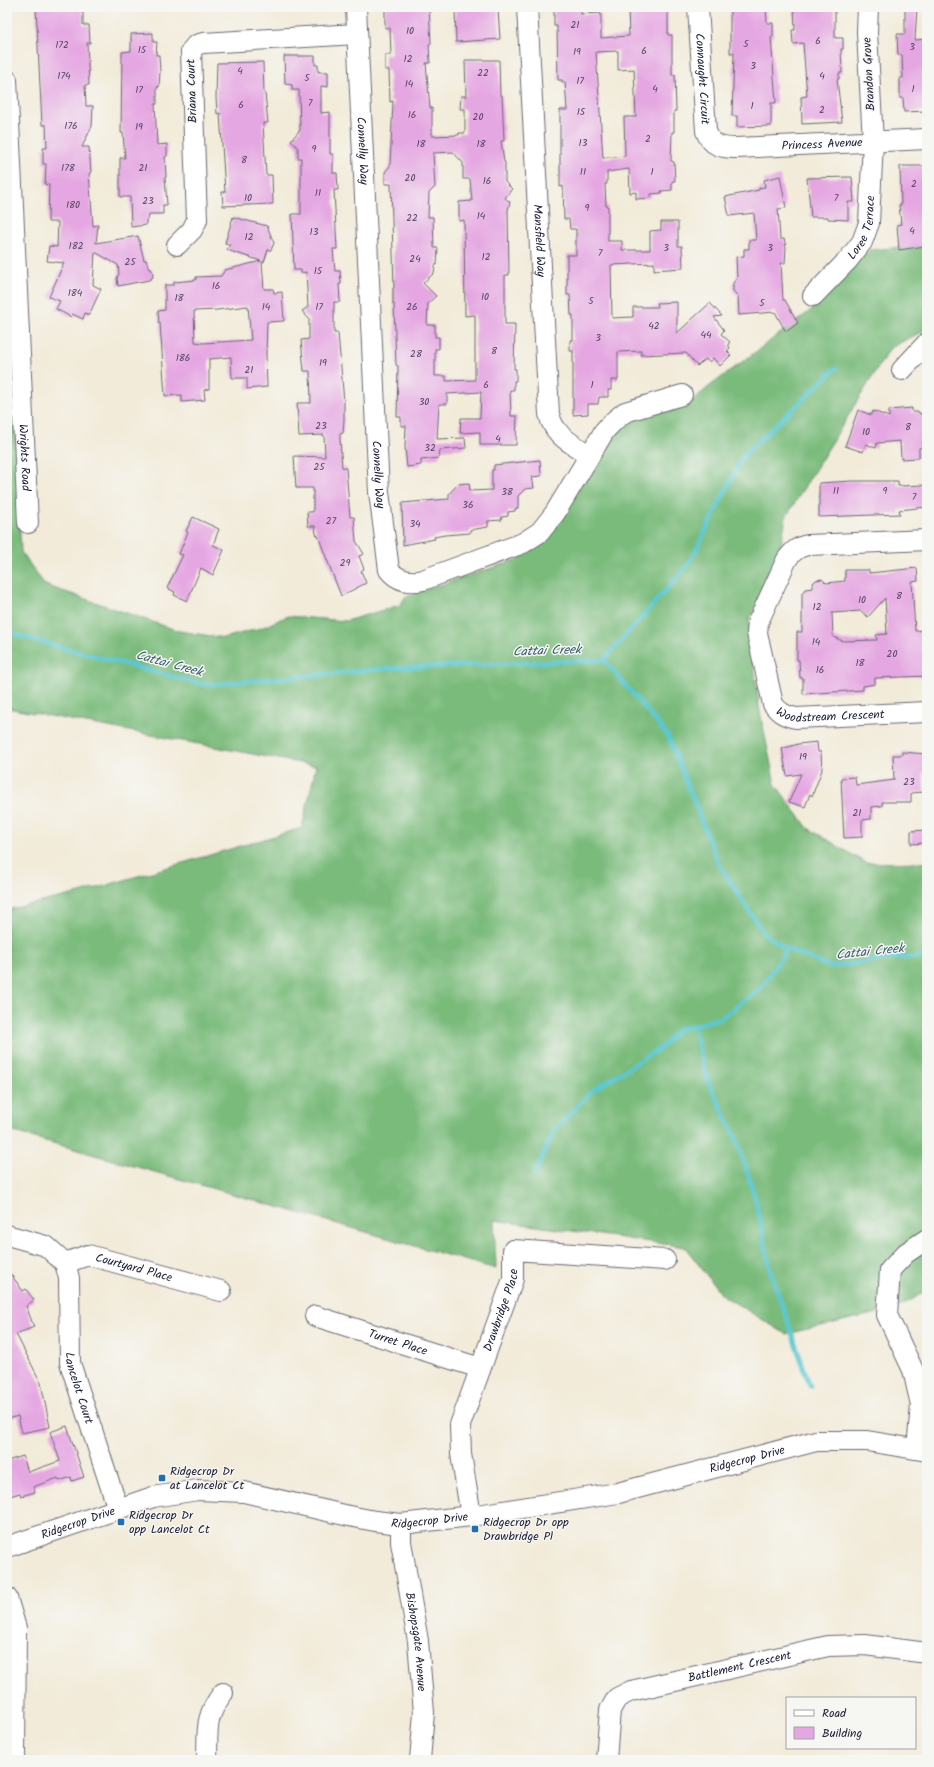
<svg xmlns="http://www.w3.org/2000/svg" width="934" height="1767" font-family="Kalam,sans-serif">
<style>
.forest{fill:#7abb7c;stroke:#4e6e5c}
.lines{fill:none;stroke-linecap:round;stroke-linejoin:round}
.stream{stroke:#5bc8d0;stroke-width:4.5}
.building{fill:#e5a7e2;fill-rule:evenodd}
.minor-casing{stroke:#6b6872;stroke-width:22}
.minor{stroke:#fff;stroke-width:20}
.poi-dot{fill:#1f6fb2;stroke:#f6f6f2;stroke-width:1.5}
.labels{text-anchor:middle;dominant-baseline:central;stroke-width:3;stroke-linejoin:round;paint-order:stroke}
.number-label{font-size:10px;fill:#534365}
.street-label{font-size:12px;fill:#22223b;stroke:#f6f6f2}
.poi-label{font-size:12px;fill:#22223b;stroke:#f6f6f2;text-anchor:start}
.water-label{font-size:13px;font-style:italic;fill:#365c6f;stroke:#f6f6f2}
</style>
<rect width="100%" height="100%" fill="#f6f6f2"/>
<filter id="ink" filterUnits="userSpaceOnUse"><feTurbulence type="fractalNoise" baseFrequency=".025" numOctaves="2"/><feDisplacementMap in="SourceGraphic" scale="8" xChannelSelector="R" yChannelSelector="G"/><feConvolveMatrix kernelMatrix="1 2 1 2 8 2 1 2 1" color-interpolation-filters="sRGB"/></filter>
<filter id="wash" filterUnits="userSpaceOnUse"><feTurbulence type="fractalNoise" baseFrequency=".012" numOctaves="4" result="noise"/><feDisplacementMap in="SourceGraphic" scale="16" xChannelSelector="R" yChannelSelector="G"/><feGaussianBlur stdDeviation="0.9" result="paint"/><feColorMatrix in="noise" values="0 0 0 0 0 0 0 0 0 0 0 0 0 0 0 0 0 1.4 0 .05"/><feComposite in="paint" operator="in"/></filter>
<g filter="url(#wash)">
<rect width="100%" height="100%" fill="#f2ebd9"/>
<path class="forest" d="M927 245V329L890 348 786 517 779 555 749 621 759 707 775 784 808 828 866 863 927 862V1291L895 1309 786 1334 722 1295 685 1247 494 1220 496 1269 7 1130V910L80 893 302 828 316 766 7 708V282L21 552 45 585 179 631 224 638 261 628 288 616 346 621 400 605 406 596 519 559 618 431 631 421 689 403 710 386 810 311 869 250Z"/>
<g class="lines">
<path class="stream" d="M7 632 36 641 205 685 395 668 604 660 668 736 718 863 764 934 787 949 830 967 897 958 927 957
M604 660 689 564 743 456 836 368
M693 1026 707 1079 737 1140 755 1198 771 1273 810 1386
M534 1175 554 1131 592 1091 662 1047 677 1030 721 1018 761 988 787 949"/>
</g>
<g id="blocks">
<path class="building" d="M36 7H83V25H89L90 43H87L89 85H85L86 106H93L92 126 82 147H89L91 173H89L93 226 98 225 96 243 138 236 144 260H146L149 268 152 270 153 277 149 280 118 286 117 278 119 274 118 265 95 252 93 285 101 289 89 315 85 313 83 319 72 314 71 317 56 309 60 301 49 297 64 263 47 261 49 246 57 247 58 222H48L49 184 45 185 46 164H43V148H47L46 125H42Z
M385 7H429L431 43 429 44 430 63H426L430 108H432V136L459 135V133H465V109H460L461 96H466L465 60H499L500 95H502L504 141H501L504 162H505V182L512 189 505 198 510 202 508 210 509 275H505V324H515L514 369H516V381H514V390H510L511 416H517L516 445H480V432L460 433 461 418H480L481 392 447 394V404H439L437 439 465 438 466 448 440 450 439 458 421 460V465L407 467 405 447 406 426H401V417H397L398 366 396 365 394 304H393V288H394L391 184H385V172L390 166 393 101 390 102 389 70H385V55H391L390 28H385ZM453 152 463 163V179H470L472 201 459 202V221L464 220 465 316 475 315V380L446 381V376H435V349H439V337H435V325H427L428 303 436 296 423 283 434 273 435 265H437L438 248H434L433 217H428L429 193 435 187 433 153Z
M455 7H492V9H498L500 39 456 42Z
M554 7H581V14L601 13V38L629 36 628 7H668V35H672V75H675L676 111H674V132H672L671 161 674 162 675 181H672V190L661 191 662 193 651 194V198L636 199V192L630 193 629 169 607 172V184H605L606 206H608V241H622V250H650V231L661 230V222H678V246H682L683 268 654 270V263L611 265 612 318 633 317V307H658L657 303 677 302V333L710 303 722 316 714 317 724 330 721 334 730 342 728 344 730 348 727 351 731 355 720 366 713 358 709 362 706 359 697 366 686 353 641 355V351L618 352V380H611V390H608V397H599L598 404H588V414L573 415V351H570V340H573V315H571L570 295H567V255H576V229H570L569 219H564L563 186 560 187V110H567L565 82H562V80H558L557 26H554ZM618 51V70L634 69 636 117H624L625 156 603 158 596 52Z
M730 7H766L767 23H773V37H771L776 103H771V126L737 127V116H732L734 53H730Z
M794 7H835V38H843V49H841L842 73H839V79H837L842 122 802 124 801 97 807 96 803 43 793 44 792 30H795Z
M905 7H917L915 40 927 39V111L904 112 903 98H900V78H903L902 55H898L897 34H905Z
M153 33V42H157L156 55H159L160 72 159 87H157V104H155L157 145 167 144V156L165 157 166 177H165L167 205H163V214H149L148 220H146V225L131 227 130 197H120V158H125L123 133H121L122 52 131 51V34Z
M284 56H315V65H318V72H328V87L321 86V113L330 112V154H333V173H337L338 190H334L337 249H333L335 271H340L341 284H339L340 302H334V333H338L344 402V419L343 433 340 434V440L342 467 346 468 350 517H354L356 541 364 554 359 556 364 569 361 571 366 583 341 596 318 536 316 534 315 526H308L307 512H313V488H296L294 456 325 457 324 435 299 436 297 403H311L310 371H304L301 340 309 339V319L302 311 308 307 306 272 301 273V270H294L292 214H301V158H298V148L291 140 300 130 299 90H292V85L285 84Z
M263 62 264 93H265L268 123H263L266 175H272L273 204 223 206 222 192H225L220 113 217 114 216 97 217 63Z
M900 166H927V236H925V246L899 250 897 225 901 224 899 205H901Z
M780 176 786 208 778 209 780 239H784L786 247 785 263H781L783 300H785L798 323 786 332 775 312 739 315 738 296 733 291V283L737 278 736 257 744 256V249H749V240H756L754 213 729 216 725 197 759 190V188L765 187 764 180Z
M852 177 854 202H848V220L828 219V217H811L807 178Z
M233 217 267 226 274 243 271 250H268L264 262H262L264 289H273L274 293 282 292 284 321 267 322 266 354 267 387 247 389V378H232L231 357 209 359V389L204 390 205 400 182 402V395L165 396 160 323H159L158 311 165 310V285H174V282L196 280V277L221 276 225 270 261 261 227 250 230 244 225 243ZM248 306 251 340 203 343 195 342 194 311 217 310Z
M912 408V412H919L920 414H927V441H923V447L919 448V458L901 459 900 441 877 443 876 448 866 444 863 452 845 446 858 410 871 415 873 411 889 417V410Z
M540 460 541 476 532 477 534 488 525 489 518 496V508L515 509V511L508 512V516L501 517 502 520 488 521V527L470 530V533L445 535 434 537 435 539 403 545 402 503 449 499V494L458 484 469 483 470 491 492 490V470H494V465Z
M852 481H898V486L927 485V507L899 510 900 514 819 517V483Z
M193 517 219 529 213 545 224 550 213 575 201 568 187 601 174 595 175 592 167 588 183 555 179 554 188 532 186 531Z
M917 568 918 581 912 582 915 631 927 630V676L875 678V684L863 686V690L803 694V678H800L799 660H797V632H802V593L805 589 813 588V583L816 580 822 579 826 583 845 581V570H869V573L879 572ZM885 598 887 634 876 635 877 640 843 641 833 637 832 613 861 611 868 617Z
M817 742 818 752H821L822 770 812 796 810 794 805 807 789 802 801 774 787 776 782 749 798 744Z
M902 752 927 754V772H923L924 792 911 793V802H882V806L871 807V819L862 820V837L844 838 841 778 855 777 856 785 894 780 893 755H902Z
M927 830V843L911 844V831Z
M7 1269 23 1291 26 1289 34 1300 26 1306 34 1327 16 1334 41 1383 50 1427 22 1433 18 1416 7 1419Z
M67 1426 84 1477 72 1481 71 1477 59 1481 58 1478 33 1487 35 1492 21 1496 20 1493 7 1497V1461L23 1456 28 1472 60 1461 50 1432Z"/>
</g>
</g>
<g filter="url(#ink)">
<use href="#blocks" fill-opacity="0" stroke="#6b6872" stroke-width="1"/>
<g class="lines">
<g class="minor-casing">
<g id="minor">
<path id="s1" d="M356 7 379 492 389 570C398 581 410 583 423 580L523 543 540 532 555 513 605 430 615 420 625 412 682 395"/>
<path id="s2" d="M527 7 549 414C554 436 571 443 589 455"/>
<path id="s3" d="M698 7 706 131C711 146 722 148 736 148L927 139"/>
<path id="s4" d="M7 80 28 523"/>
<path d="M177 245 192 230 197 220 191 51 196 45 203 43 357 34"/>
<path id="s5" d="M813 296 848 260 862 242 869 223 873 142 867 32 868 7"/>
<path d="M902 370 927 343"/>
<path id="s6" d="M927 540 808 545C798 547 793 551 787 559L758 622 757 633 773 704C779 713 786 716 796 718L927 712"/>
<path id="s7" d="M7 1235 46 1246 65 1263 88 1255 221 1291"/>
<path id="s8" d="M65 1263 69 1278 70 1363 118 1509"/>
<path id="s9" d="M315 1316 480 1368"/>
<path d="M917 1449 921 1405 913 1370 887 1315 890 1270 906 1253 927 1239"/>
<path id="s10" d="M471 1516 461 1454 460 1425 513 1279V1250L665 1260"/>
<path id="s11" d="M401 1524V1542L418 1641 424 1713 420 1760"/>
<path id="s12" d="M7 1547 153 1497 198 1490 244 1492 349 1516 375 1521 401 1524 471 1516 618 1493 816 1441H867L927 1451"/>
<path d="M7 1598 16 1628 15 1760"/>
<path d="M207 1760C208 1731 204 1717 223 1693"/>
<path id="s13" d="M606 1760 610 1710 617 1698 631 1691 828 1646 865 1645 927 1653"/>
</g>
</g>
<use href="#minor" class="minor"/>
</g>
</g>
<g class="poi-dot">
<rect x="158" y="1474" width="8" height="8" rx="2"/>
<rect x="117" y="1518" width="8" height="8" rx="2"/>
<rect x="471" y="1525" width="8" height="8" rx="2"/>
</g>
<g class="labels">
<g class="number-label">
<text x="575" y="25">21</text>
<text x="410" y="31">10</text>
<text x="818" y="41">6</text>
<text x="746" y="44">5</text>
<text x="62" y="45">172</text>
<text x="912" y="47">3</text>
<text x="142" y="50">15</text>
<text x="644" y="51">6</text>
<text x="577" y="52">19</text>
<text x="408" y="59">12</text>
<text x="753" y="66">3</text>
<text x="240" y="71">4</text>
<text x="483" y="73">22</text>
<text x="64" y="76">174</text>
<text x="822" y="76">4</text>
<text x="307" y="78">5</text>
<text x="580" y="81">17</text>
<text x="409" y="84">14</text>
<text x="655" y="89">4</text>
<text x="913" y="89">1</text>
<text x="139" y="90">17</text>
<text x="310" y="103">7</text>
<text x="241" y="105">6</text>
<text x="752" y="106">1</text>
<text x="822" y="110">2</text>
<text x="581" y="112">15</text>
<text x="412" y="115">16</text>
<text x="478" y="117">20</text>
<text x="71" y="126">176</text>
<text x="139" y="127">19</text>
<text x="648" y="139">2</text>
<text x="583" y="143">13</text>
<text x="421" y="144">18</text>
<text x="481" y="144">18</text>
<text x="314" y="149">9</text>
<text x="244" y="160">8</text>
<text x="68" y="168">178</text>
<text x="143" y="168">21</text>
<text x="583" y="172">11</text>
<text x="652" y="172">1</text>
<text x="410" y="178">20</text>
<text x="487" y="181">16</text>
<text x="914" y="184">2</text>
<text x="318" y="193">11</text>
<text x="248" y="198">10</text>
<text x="836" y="198">7</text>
<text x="148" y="201">23</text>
<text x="73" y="205">180</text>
<text x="587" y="208">9</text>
<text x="481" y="216">14</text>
<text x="412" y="218">22</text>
<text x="912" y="231">4</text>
<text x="314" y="232">13</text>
<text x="249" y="237">12</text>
<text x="76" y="246">182</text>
<text x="666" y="248">3</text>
<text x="770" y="248">3</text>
<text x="600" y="253">7</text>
<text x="486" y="257">12</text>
<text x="415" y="259">24</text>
<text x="130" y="262">25</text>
<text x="318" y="271">15</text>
<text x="216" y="286">16</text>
<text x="75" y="293">184</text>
<text x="485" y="297">10</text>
<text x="179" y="298">18</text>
<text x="591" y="301">5</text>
<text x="762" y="303">5</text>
<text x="266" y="307">14</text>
<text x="319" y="307">17</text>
<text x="412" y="307">26</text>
<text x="654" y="326">42</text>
<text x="706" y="335">44</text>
<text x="598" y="338">3</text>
<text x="494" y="351">8</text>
<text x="416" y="354">28</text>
<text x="183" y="358">186</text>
<text x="323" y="363">19</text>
<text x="249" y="370">21</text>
<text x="486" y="385">6</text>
<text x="592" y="385">1</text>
<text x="424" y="402">30</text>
<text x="321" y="426">23</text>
<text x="908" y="427">8</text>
<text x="866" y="432">10</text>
<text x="498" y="439">4</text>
<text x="430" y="448">32</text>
<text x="319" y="467">25</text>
<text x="836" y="491">11</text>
<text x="885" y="491">9</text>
<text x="507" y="492">38</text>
<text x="914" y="497">7</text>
<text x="468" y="505">36</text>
<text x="331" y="521">27</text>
<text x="415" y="524">34</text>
<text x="345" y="563">29</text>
<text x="899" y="596">8</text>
<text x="862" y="600">10</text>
<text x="817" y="607">12</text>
<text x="816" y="642">14</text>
<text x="892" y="654">20</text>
<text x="860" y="663">18</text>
<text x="820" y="670">16</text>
<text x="803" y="757">19</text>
<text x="909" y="782">23</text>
<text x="857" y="813">21</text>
</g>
<g class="street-label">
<text transform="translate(869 74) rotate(-93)">Brandon Grove</text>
<text stroke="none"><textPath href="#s3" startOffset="72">Connaught Circuit</textPath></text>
<text transform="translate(192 91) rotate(-92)">Briana Court</text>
<text stroke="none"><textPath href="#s3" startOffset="248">Princess Avenue</textPath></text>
<text stroke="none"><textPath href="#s1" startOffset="144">Connelly Way</textPath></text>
<text stroke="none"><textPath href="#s5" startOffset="87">Loree Terrace</textPath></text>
<text stroke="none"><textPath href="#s2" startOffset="234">Mansfield Way</textPath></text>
<text stroke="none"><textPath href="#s4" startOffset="378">Wrights Road</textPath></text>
<text stroke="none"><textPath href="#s1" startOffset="468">Connelly Way</textPath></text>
<text stroke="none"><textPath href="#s6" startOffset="360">Woodstream Crescent</textPath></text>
<text stroke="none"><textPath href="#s7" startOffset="138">Courtyard Place</textPath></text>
<text stroke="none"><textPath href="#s10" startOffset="214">Drawbridge Place</textPath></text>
<text stroke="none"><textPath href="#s9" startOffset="87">Turret Place</textPath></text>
<text stroke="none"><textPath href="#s8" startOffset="127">Lancelot Court</textPath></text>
<text stroke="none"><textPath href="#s12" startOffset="759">Ridgecrop Drive</textPath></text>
<text stroke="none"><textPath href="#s12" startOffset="435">Ridgecrop Drive</textPath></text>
<text stroke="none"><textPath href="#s12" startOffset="75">Ridgecrop Drive</textPath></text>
<text stroke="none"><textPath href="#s11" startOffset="119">Bishopsgate Avenue</textPath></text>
<text stroke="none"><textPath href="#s13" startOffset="191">Battlement Crescent</textPath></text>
</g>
<g class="poi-label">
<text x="170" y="1471">Ridgecrop Dr<tspan x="170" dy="14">at Lancelot Ct</tspan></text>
<text x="129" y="1515">Ridgecrop Dr<tspan x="129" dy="14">opp Lancelot Ct</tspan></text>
<text x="483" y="1522">Ridgecrop Dr opp<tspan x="483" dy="14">Drawbridge Pl</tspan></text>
</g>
<g class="water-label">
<text transform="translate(547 651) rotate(-2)">Cattai Creek</text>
<text transform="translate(169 664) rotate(15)">Cattai Creek</text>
<text transform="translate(870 952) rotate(-6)">Cattai Creek</text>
</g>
</g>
<rect width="934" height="1767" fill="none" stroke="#f6f6f2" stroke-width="24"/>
<rect x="786" y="1697" width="130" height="52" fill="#f6f6f2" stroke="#a1a1a9"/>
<rect x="794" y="1710" width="20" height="6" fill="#ffffff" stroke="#a1a1a9"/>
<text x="822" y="1717" font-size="12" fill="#22223b">Road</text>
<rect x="794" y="1727" width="20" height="12" fill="#e5a7e2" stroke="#a1a1a9"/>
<text x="822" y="1737" font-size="12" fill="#22223b">Building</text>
</svg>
